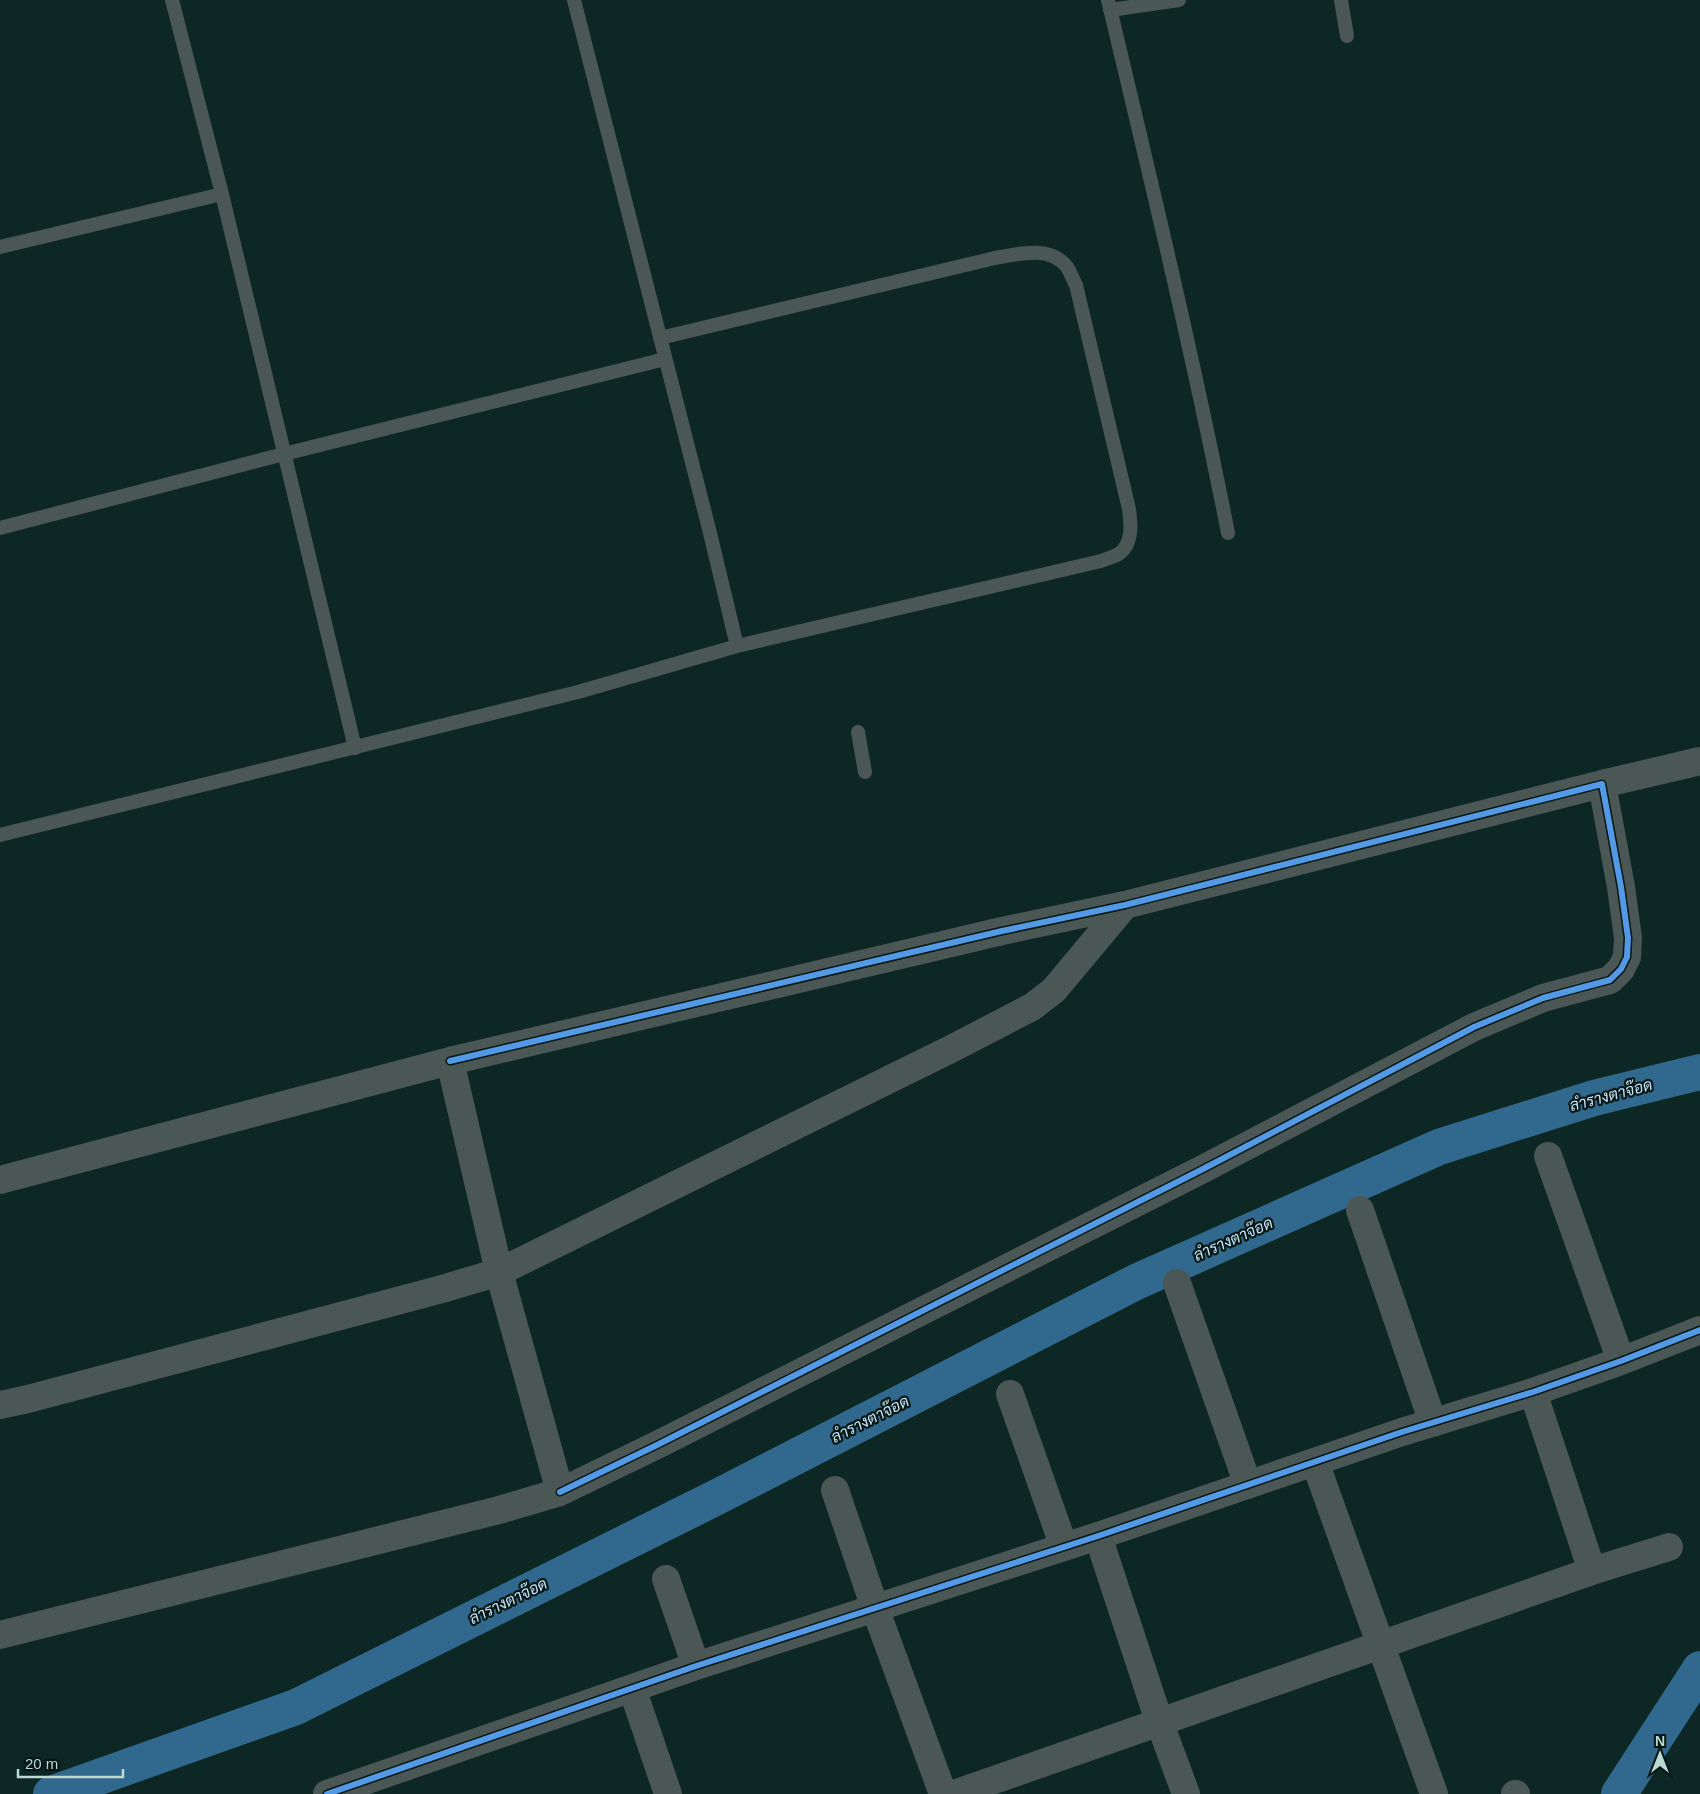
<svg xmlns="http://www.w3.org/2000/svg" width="1700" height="1794" font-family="Helvetica,Sarabun,sans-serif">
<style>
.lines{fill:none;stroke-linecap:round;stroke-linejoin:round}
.canal{stroke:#31688d;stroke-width:36}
.lane{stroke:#4b5754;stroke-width:14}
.street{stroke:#4b5754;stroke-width:28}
.cycleway-casing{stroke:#011714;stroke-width:9}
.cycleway{stroke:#5399e6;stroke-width:6}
.labels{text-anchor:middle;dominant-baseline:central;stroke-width:4.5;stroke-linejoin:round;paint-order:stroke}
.water-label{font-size:16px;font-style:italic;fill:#c2e1f9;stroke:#011714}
</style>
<rect width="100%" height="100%" fill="#0d2724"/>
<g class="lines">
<path class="canal" d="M51 1794 296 1707 719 1496 1136 1282 1439 1147 1594 1098 1700 1072
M1619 1794 1700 1669"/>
<path class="lane" d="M172 0 222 194 355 748
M574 0 710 533 737 646
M1108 0C1150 177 1193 355 1228 533
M1341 0 1347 36
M1110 10 1179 0
M0 247 222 194
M0 528 284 454 665 359
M858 732 865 772
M0 835 578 692 737 646 1101 561C1107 558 1115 557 1120 553 1133 543 1131 523 1129 509L1076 285C1073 280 1071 273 1067 267 1050 245 1018 254 995 258L660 338"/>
<path class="street" d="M1602 784 1700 761
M450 1061 1002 931 1125 905 1602 784 1621 887 1628 938 1627 957 1621 969 1610 980 1543 998 1474 1027 1201 1170 657 1445 560 1492
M1548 1156 1621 1361
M0 1180 450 1061 499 1272 560 1492 499 1510 0 1635
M1360 1210 1433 1423
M1177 1283 1248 1485
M1533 1392 1592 1571
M1010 1394 1064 1547
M0 1405 28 1399 442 1289 499 1272 953 1048 1032 1007 1054 990 1125 905
M1315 1462 1434 1794
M835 1490 875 1608 943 1794
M1098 1536 1159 1721 1186 1794
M666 1579 696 1666
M632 1688 668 1794
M327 1794 696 1666 1098 1536 1402 1432 1533 1392 1621 1361 1700 1330
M954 1794 1592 1571 1669 1547
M1515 1794H1516"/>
<g class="cycleway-casing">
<path id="cycleway" d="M450 1061 1002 931 1125 905 1602 784 1621 887 1628 938 1627 957 1621 969 1610 980 1543 998 1474 1027 1201 1170 657 1445 560 1492
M327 1794 696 1666 1098 1536 1402 1432 1533 1392 1621 1361 1700 1330"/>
</g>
<use href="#cycleway" class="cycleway"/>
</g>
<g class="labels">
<g class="water-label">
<text transform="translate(1611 1095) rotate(-15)">ลำรางตาจ๊อด</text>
<text transform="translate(1233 1239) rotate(-24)">ลำรางตาจ๊อด</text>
<text transform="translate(870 1419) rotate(-27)">ลำรางตาจ๊อด</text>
<text transform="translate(508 1601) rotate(-26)">ลำรางตาจ๊อด</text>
</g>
</g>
<g transform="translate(1660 1754)" stroke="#011714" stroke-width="4" paint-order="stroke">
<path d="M0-4L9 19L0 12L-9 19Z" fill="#bcd9d3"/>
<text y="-8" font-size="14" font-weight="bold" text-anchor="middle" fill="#bcd9d3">N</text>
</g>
<path d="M18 1769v8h105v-8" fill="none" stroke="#bcd9d3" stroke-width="2.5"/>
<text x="25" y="1769" font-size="15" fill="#bcd9d3" stroke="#011714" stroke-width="4" paint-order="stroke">20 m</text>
</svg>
